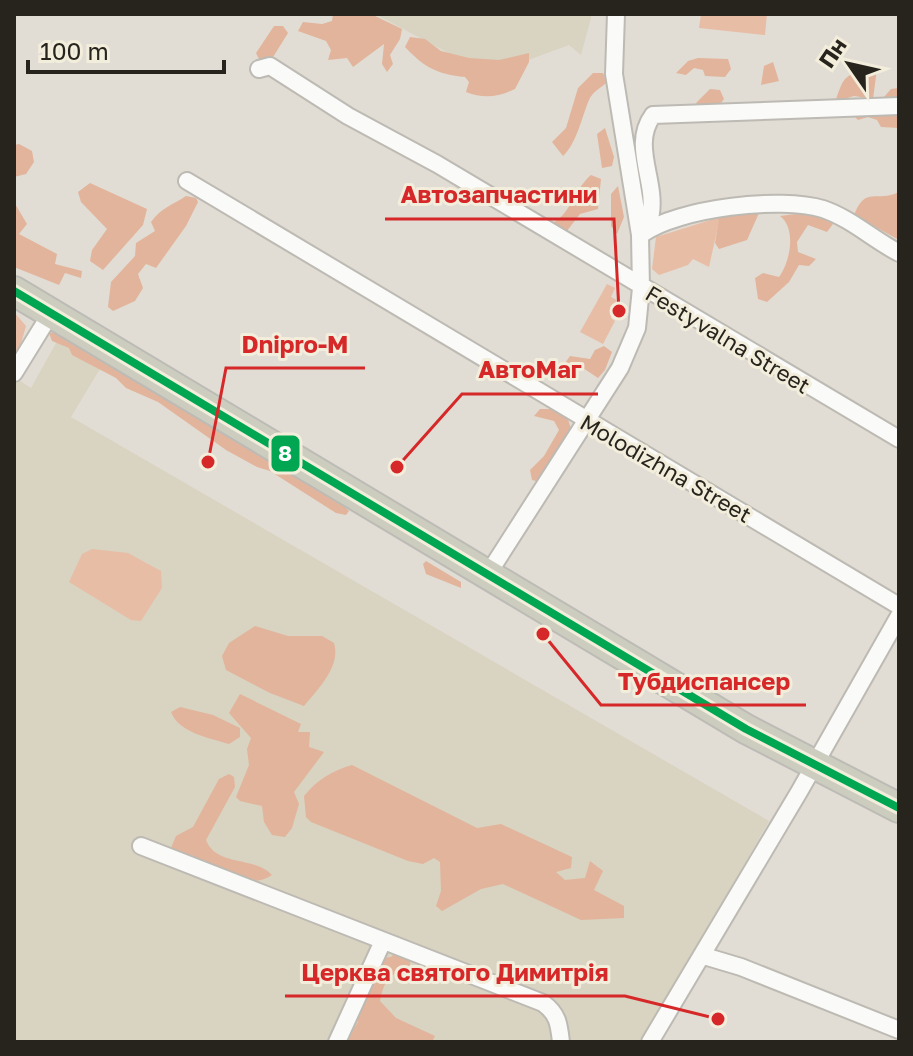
<svg xmlns="http://www.w3.org/2000/svg" width="913" height="1056" font-family="'Golos Text',sans-serif">
<style>
.built{fill:#d9d3c1}
.green{fill:#e8bda6}
.forest{fill:#e2b49b}
.lines{fill:none;stroke-linecap:round;stroke-linejoin:round}
.street-casing{stroke:#bdbab3;stroke-width:20}
.highway-casing{stroke:#bdbbb6;stroke-width:32}
.street{stroke:#fafaf9;stroke-width:16}
.highway{stroke:#cdcdbf;stroke-width:28}
.bus-1-casing{stroke:#f3eddc;stroke-width:14}
.bus-1{stroke:#00a651;stroke-width:8}
.labels{text-anchor:middle;dominant-baseline:central;stroke-width:6;stroke-linejoin:round;paint-order:stroke}
.street-label{font-size:22px;fill:#26241d;stroke:#f3eddc}
.leader{fill:none;stroke:#d62828;stroke-width:3}
.callout-dot{fill:#d62828;stroke:#f3eddc;stroke-width:3}
.callout-label{font-size:24px;text-anchor:middle;font-weight:bold;fill:#d62828;stroke:#f3eddc;stroke-width:6;stroke-linejoin:round;paint-order:stroke}
.line-badge{stroke:#f3eddc;stroke-width:3}
.badge-label{font-size:22px;text-anchor:middle;font-weight:bold;fill:#fff}
</style>
<rect width="100%" height="100%" fill="#e1ddd4"/>
<path class="built" d="M375 14H592L581 55 569 45 504 69 454 56Z
M71 316 115 344 71 417 769 821 644 1042H14V377L31 388Z"/>
<path class="green" d="M701 14H767L765 35 699 28Z
M720 217 709 267 693 259 688 265 659 275 652 269 656 237Z
M607 284 615 288 611 297 617 300 611 318 615 321 603 344 580 332Z
M14 312 26 326 20 347 14 353Z
M92 549 128 553 161 571 162 588 141 621 131 620 69 582 82 554Z"/>
<path class="forest" d="M333 14H371L402 29 400 39 390 55 393 64 387 72 382 64 384 44 353 67 347 58 328 60 331 50 326 41 298 31 303 22 322 24 332 21Z
M274 26H283L288 33 270 62 262 65 256 53Z
M410 37 425 39 441 51 469 58 499 60 529 53V62L515 89C498 97 484 99 466 92L469 82 465 77C437 74 425 68 405 47Z
M698 58 728 59 731 69 725 77 705 76 703 70 694 68 686 75 676 73 688 61Z
M773 62 779 81 761 85 764 66Z
M867 66 877 69 873 99 854 96 835 102C845 75 841 80 867 66Z
M593 73H603L607 82C601 88 592 92 589 100 582 116 577 143 563 156L552 142 566 128 578 88Z
M899 88V128L881 127 877 120 868 117 858 120 851 113 888 106 884 97 891 89Z
M710 89 720 90 724 99 718 107 698 108 696 103Z
M605 128 614 157 612 166 602 168 597 134Z
M19 144 32 151 34 162 26 174 14 177V145Z
M591 175 601 179 598 209 580 214 567 231H558L554 222C571 213 575 188 591 175Z
M90 183 147 209 143 225 103 270 90 261 92 250 107 229 81 202 78 192Z
M618 186 624 217 617 234 611 226V194Z
M899 192V240L854 215C866 185 876 203 899 192Z
M186 196 196 198 198 202 186 226 156 268 146 264 138 274 143 288 135 301 113 311 108 307 111 282 135 256 136 243 155 231 151 222C161 208 172 205 186 196Z
M14 202 27 224 19 234 57 254 55 264 82 271 81 278 65 273 59 285 14 267Z
M750 210 759 213 747 240 719 249 715 243 720 213Z
M819 211 833 224 827 232 808 225 797 242 798 252 816 259 809 266 799 265 789 282 767 302 758 299 755 278 763 273 779 277C790 262 797 229 780 216Z
M56 332 281 465C298 484 330 491 349 511L346 515 336 513 270 471 257 467 226 450 158 402 126 388 116 378 72 355 69 348 52 341 49 333Z
M604 346 612 352 605 370 598 378 577 364 553 380 570 356 590 359 595 350Z
M540 409H550L568 419 571 429 540 482 532 480 530 470 544 456 559 430 554 421 534 416Z
M426 561 461 582V588L426 574 423 564Z
M255 626 288 636H322L334 643C341 666 319 688 304 706L270 693 226 670 222 656 229 643Z
M240 694 301 724 298 732H310L309 747 324 752 294 792 299 804 292 828 285 837 272 835 264 822 262 806 240 801 236 797 249 765 247 749 251 738 229 713Z
M180 707 213 715 240 728V737L229 744C210 738 179 733 171 712Z
M352 765 477 828 501 824 572 857 571 868 556 872 565 880 585 878 590 861 603 871 594 890 624 906V918L581 920 503 884 481 889 442 911 436 906 441 891 440 862 434 858 423 864 408 861 311 822 306 817 304 796C318 779 332 771 352 765Z
M229 774 234 777 235 787 206 840C216 867 255 856 272 875 245 894 201 864 174 853L171 848 176 836 193 827 219 779Z
M396 952 411 959 409 969C389 973 384 981 380 1001L396 1018 435 1036 432 1042H346L358 1022 354 1009 375 959 391 957Z"/>
<g class="lines">
<g class="street-casing">
<path id="street" d="M259 69 270 66 348 116 437 164 899 439
M187 181 899 606
M642 234C678 208 781 196 823 209 850 218 874 240 899 253
M640 235C644 229 650 220 651 213 656 179 631 145 653 115L899 106
M14 373 51 313
M488 574 620 368 637 328 641 288 640 235 614 74 616 14
M141 846 543 1003C558 1014 559 1024 561 1042
M704 956 741 967 899 1030
M337 1042 383 941
M650 1042 799 792 899 616"/>
</g>
<g class="highway-casing">
<path id="highway" d="M14 291 746 729 899 808"/>
</g>
<use href="#street" class="street"/>
<use href="#highway" class="highway"/>
<g class="bus-1-casing">
<path id="bus-1" d="M14 291 746 729 899 808"/>
</g>
<use href="#bus-1" class="bus-1"/>
</g>
<g class="labels">
<g class="street-label">
<text transform="translate(728 339) rotate(31)">Festyvalna Street</text>
<text transform="translate(666 468) rotate(30)">Molodizhna Street</text>
</g>
</g>
<path class="leader" d="M619 311L614 219H385M208 462L226 368H365M397 467L462 394H598M543 634L601 705H806M718 1019L625 996H285"/>
<g class="callout-dot">
<circle cx="619" cy="311" r="8"/>
<circle cx="208" cy="462" r="8"/>
<circle cx="397" cy="467" r="8"/>
<circle cx="543" cy="634" r="8"/>
<circle cx="718" cy="1019" r="8"/>
</g>
<g class="callout-label">
<text x="499" y="203">Автозапчастини</text>
<text x="295" y="353">Dnipro-M</text>
<text x="530" y="378">АвтоМаг</text>
<text x="704" y="690">Тубдиспансер</text>
<text x="455" y="981">Церква святого Димитрія</text>
</g>
<rect class="line-badge" x="270" y="434" width="31" height="39" rx="8" fill="#00a651"/>
<g class="badge-label">
<text x="285" y="461">8</text>
</g>
<rect width="913" height="1056" fill="none" stroke="#26241d" stroke-width="32"/>
<g transform="translate(849 64) rotate(304)" stroke="#f3eddc" stroke-width="6" paint-order="stroke">
<path d="M0-6L14 30L0 20L-14 30Z" fill="#26241d"/>
<text y="-12" font-size="22" font-weight="bold" text-anchor="middle" fill="#26241d">Пн</text>
</g>
<path d="M28 60v12h196v-12" fill="none" stroke="#26241d" stroke-width="4"/>
<text x="40" y="60" font-size="24" fill="#26241d" stroke="#f3eddc" stroke-width="6" paint-order="stroke">100 m</text>
</svg>
